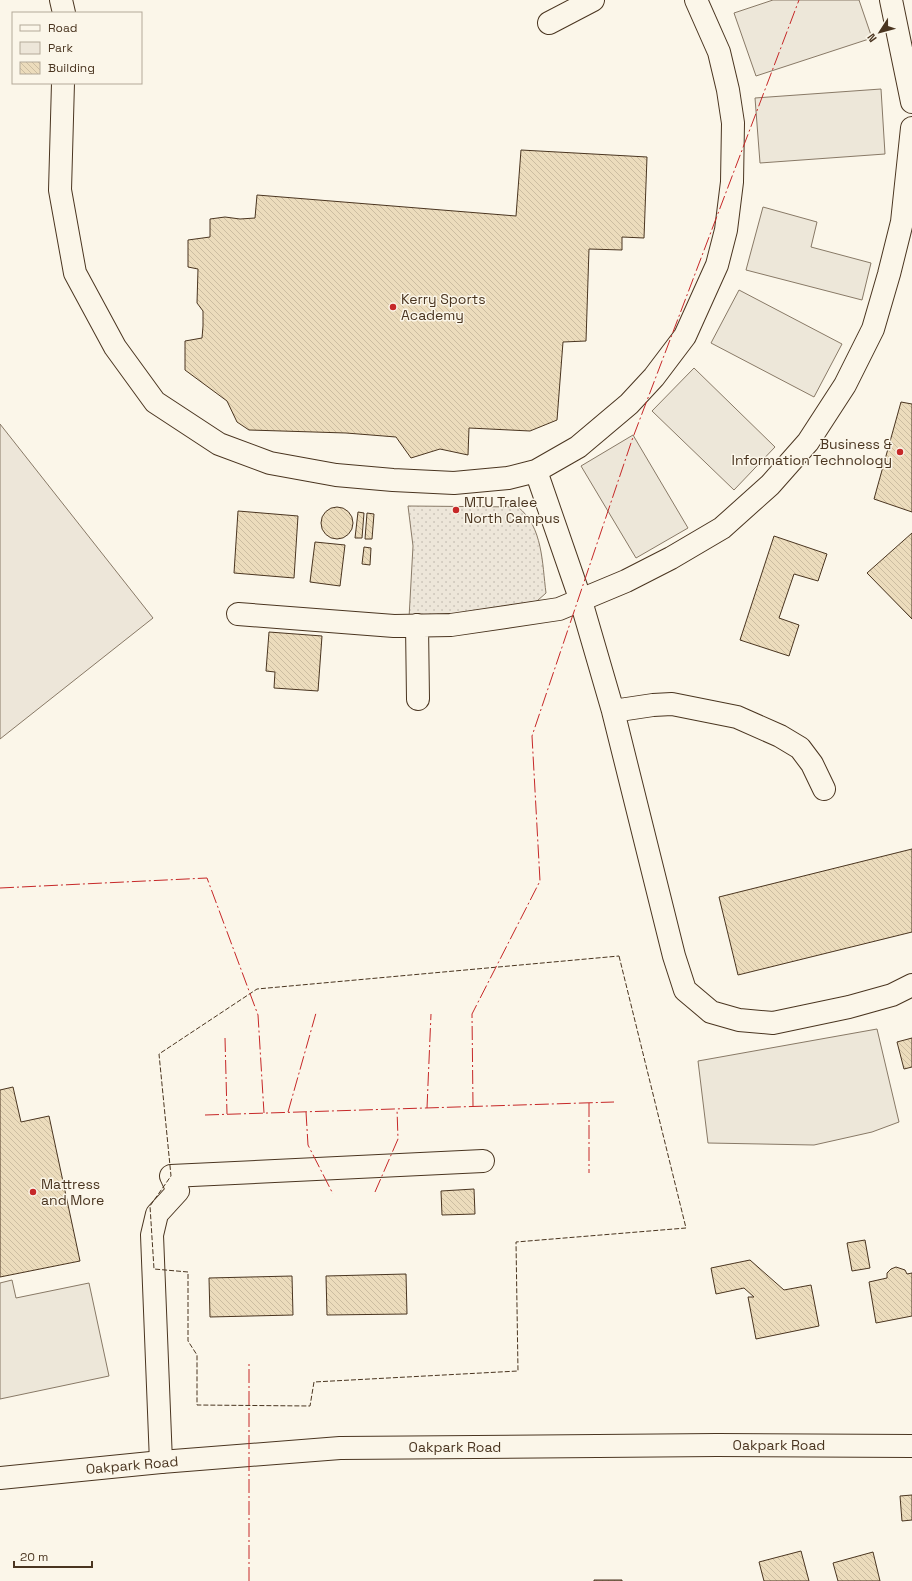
<svg xmlns="http://www.w3.org/2000/svg" width="912" height="1581" font-family="'Space Grotesk',sans-serif">
<style>
.green{fill:url(#green-dots);stroke:#887966}
.pitch{fill:#ede6d9;stroke:#887966}
.parking{fill:#ede7d9;stroke:#887966}
.building{fill:url(#building-back-hatch);stroke:#4a3520}
.lines{fill:none;stroke-linecap:round;stroke-linejoin:round}
.minor-casing{stroke:#4a3520;stroke-width:24}
.major-casing{stroke:#4a3520;stroke-width:24}
.minor{stroke:#fbf6e9;stroke-width:22}
.major{stroke:#fbf6e9;stroke-width:22}
.fence{stroke:#4a3520;stroke-width:1;stroke-dasharray:5 2;stroke-linecap:butt}
.power{stroke:#c62828;stroke-width:1;stroke-dasharray:14 3 2 3;stroke-linecap:butt}
.poi-dot{fill:#c62828;stroke:#fbf6e9;stroke-width:1.5}
.labels{text-anchor:middle;dominant-baseline:central;stroke-width:3;stroke-linejoin:round;paint-order:stroke}
.poi-label{font-size:14px;fill:#4a3520;stroke:#fbf6e9;text-anchor:start}
.street-label{font-size:14px;fill:#4a3520;stroke:#fbf6e9}
</style>
<defs>
<pattern id="green-dots" width="8" height="8" patternUnits="userSpaceOnUse"><rect width="8" height="8" fill="#ede6d9"/><path d="M2 2h.1M6 6h.1" fill="none" stroke="#cdc6ba" stroke-width="1.8" stroke-linecap="round"/></pattern>
<pattern id="building-back-hatch" width="6" height="6" patternUnits="userSpaceOnUse"><rect width="6" height="6" fill="#ecdcbc"/><path d="M-1 5l2 2M0 0l6 6M5-1l2 2" fill="none" stroke="#ccbda1"/></pattern>
</defs>
<rect width="100%" height="100%" fill="#fbf6e9"/>
<path class="green" d="M408 506 518 507C543 527 542 563 546 593L537 601 524 605 425 619 409 618 413 546Z"/>
<path class="pitch" d="M0 424 153 618 0 739Z"/>
<path class="parking" d="M773 0H859L872 38 756 76 734 13Z
M881 89 885 154 760 163 755 98Z
M763 207 817 222 811 247 871 263 862 300 746 270Z
M739 290 842 344 814 397 711 343Z
M694 368 775 447 734 490 652 411Z
M633 435 688 528 636 558 581 466Z
M877 1029 899 1122 872 1132 814 1145 708 1143 698 1061Z
M12 1280 16 1298 89 1283 109 1376 0 1399V1283Z"/>
<path class="building" d="M521 150 647 157 644 238 622 237V250L589 249 586 341 563 342 557 420 530 431 469 428 468 455 440 449 411 458 396 437 346 433 249 430 237 422 227 401 185 370V341L202 338 203 326V311L197 303 198 269 188 267V240L210 237V219L225 217 240 219 255 218 257 195 516 216Z
M901 402 912 404V512L874 499Z
M321 523a16 16 0 1 1 32 0a16 16 0 1 1-32 0Z
M238 511 298 516 294 578 234 573Z
M358 512 364 513 362 538H355Z
M367 513 374 514 372 539H365Z
M912 533V619L867 573Z
M774 536 827 554 818 581 794 574 779 618 799 625 789 656 740 640Z
M315 542 345 545 340 586 310 582Z
M364 547 371 548 370 565 362 564Z
M269 632 322 636 318 691 274 688 275 672 266 671Z
M912 849V932L738 975 719 897Z
M912 1038V1067L904 1069 897 1042Z
M13 1087 21 1122 49 1116 80 1261 0 1277V1090Z
M474 1189 475 1214 442 1215 441 1191Z
M865 1240 870 1268 852 1271 847 1243Z
M750 1260 784 1290 811 1285 819 1326 756 1339 748 1297H754L744 1288 716 1294 711 1268Z
M896 1267 905 1270 907 1274 912 1273V1316L876 1323 869 1282 887 1278V1273L891 1269Z
M406 1274 407 1314 327 1315 326 1276Z
M292 1276 293 1315 210 1317 209 1278Z
M912 1495V1520L902 1521 900 1496Z
M801 1551 809 1581H764L759 1562Z
M873 1552 880 1581H838L833 1563Z
M594 1580H622V1581H594Z"/>
<g class="lines">
<g class="minor-casing">
<path id="minor" d="M61 0 64 13
M891 0 912 102
M549 23 593 0
M63 83 60 190 75 273 115 347 155 402 219 444 270 463 336 475 393 480 454 483 508 478 536 471 578 447 629 404 654 377 685 336 717 265 726 230 732 182 733 123 728 90 719 52 696 0
M536 471 581 601 613 711 674 956 685 990 711 1012 739 1020 773 1023 849 1007 892 995 912 985
M238 614 394 626 451 625 559 609 626 581 671 558 722 528 770 485 808 442 845 385 873 329 889 274 902 222 912 128
M417 625 418 699
M613 711 653 705 672 704 737 717 780 736 800 748 812 764 824 789
M161 1462 152 1235 157 1214 178 1191 171 1176 483 1161"/>
</g>
<g class="major-casing">
<path id="major" d="M0 1478 161 1462 340 1448 717 1445 912 1446"/>
</g>
<use href="#minor" class="minor"/>
<use href="#major" class="major"/>
<path class="fence" d="M619 956 686 1228 516 1242 518 1371 314 1382 310 1406 197 1405V1355L188 1341V1272L154 1269 150 1206 171 1176 159 1054 257 989Z"/>
<path class="power" d="M0 888 207 878 258 1015 264 1113
M225 1038 227 1114
M589 1103V1173
M473 1106 472 1014 540 881 532 736 632 440 799 0
M427 1108 431 1014
M288 1112 316 1013
M306 1112 308 1145 333 1194
M205 1115 614 1102
M375 1192 398 1139 397 1109
M249 1581V1364"/>
</g>
<g class="poi-dot">
<circle cx="393" cy="307" r="4"/>
<circle cx="900" cy="452" r="4"/>
<circle cx="456" cy="510" r="4"/>
<circle cx="33" cy="1192" r="4"/>
</g>
<g class="labels">
<g class="poi-label">
<text x="401" y="299">Kerry Sports<tspan x="401" dy="16">Academy</tspan></text>
<text x="892" y="444" text-anchor="end">Business &amp;<tspan x="892" dy="16">Information Technology</tspan></text>
<text x="464" y="502">MTU Tralee<tspan x="464" dy="16">North Campus</tspan></text>
<text x="41" y="1184">Mattress<tspan x="41" dy="16">and More</tspan></text>
</g>
<g class="street-label">
<text x="779" y="1445">Oakpark Road</text>
<text x="455" y="1447">Oakpark Road</text>
<text transform="translate(132 1465) rotate(-5)">Oakpark Road</text>
</g>
</g>
<rect x="12" y="12" width="130" height="72" fill="#fbf6e9" stroke="#b4a999"/>
<rect x="20" y="25" width="20" height="6" fill="#fbf6e9" stroke="#b4a999"/>
<text x="48" y="32" font-size="12" fill="#4a3520">Road</text>
<rect x="20" y="42" width="20" height="12" fill="#ede6d9" stroke="#b4a999"/>
<text x="48" y="52" font-size="12" fill="#4a3520">Park</text>
<rect x="20" y="62" width="20" height="12" fill="url(#building-back-hatch)" stroke="#b4a999"/>
<text x="48" y="72" font-size="12" fill="#4a3520">Building</text>
<g transform="translate(880 32) rotate(234)" stroke="#fbf6e9" stroke-width="3" paint-order="stroke">
<path d="M0-3L7 15L0 10L-7 15Z" fill="#4a3520"/>
<text y="-6" font-size="11" font-weight="bold" text-anchor="middle" fill="#4a3520">N</text>
</g>
<path d="M14 1561v6h78v-6" fill="none" stroke="#4a3520" stroke-width="2"/>
<text x="20" y="1561" font-size="12" fill="#4a3520" stroke="#fbf6e9" stroke-width="3" paint-order="stroke">20 m</text>
</svg>
